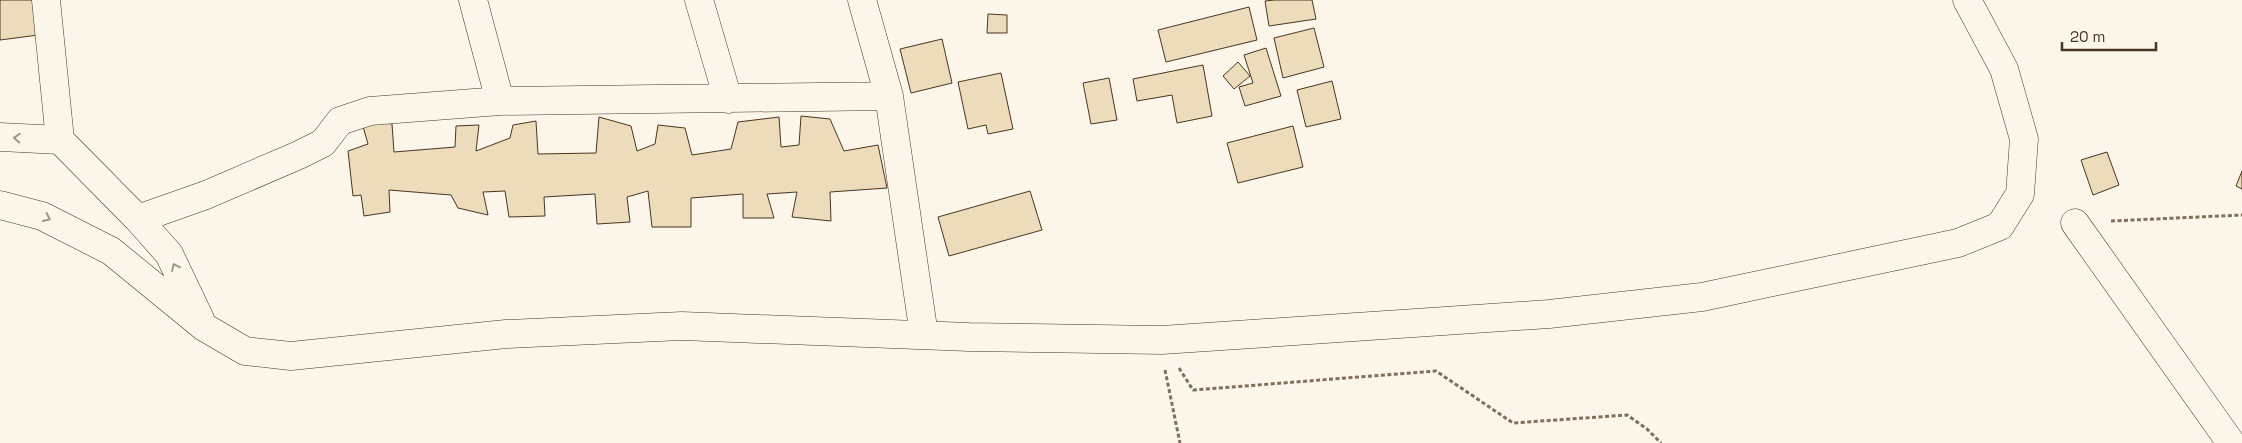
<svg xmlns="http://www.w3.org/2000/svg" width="2242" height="443" font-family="'Space Grotesk',sans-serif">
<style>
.building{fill:#ecdcbc;stroke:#4a3520}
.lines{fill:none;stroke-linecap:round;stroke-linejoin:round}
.minor-casing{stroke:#4a3520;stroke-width:29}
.path{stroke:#7f6f5c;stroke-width:3;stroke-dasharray:4 2.5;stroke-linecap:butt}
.minor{stroke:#fbf6e9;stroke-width:28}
.oneway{stroke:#a29684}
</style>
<rect width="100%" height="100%" fill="#fbf6e9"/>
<path class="building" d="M0 0H41L46 34 0 40Z
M1275 0H1312L1316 19 1269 26 1265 1Z
M1249 7 1257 40 1166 62 1158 30Z
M988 14 1007 15V33H987Z
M1314 28 1324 67 1283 78 1274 38Z
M942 39 952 83 911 93 900 49Z
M1266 48 1281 96 1245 106 1239 87 1253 83 1244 55Z
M1238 62 1250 76 1234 89 1223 76Z
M1203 65 1212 116 1177 123 1172 95 1137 101 1133 79Z
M1001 73 1013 129 988 134 986 125 968 129 958 82Z
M1109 78 1117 120 1091 124 1083 83Z
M1332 81 1341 119 1306 127 1297 90Z
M801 116 830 119 844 151 878 145 887 188 830 192 831 221 792 217 797 192 767 194 774 218H743V194L691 198V227H652L648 191 627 197 630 222 597 224 595 194 544 197 545 216 509 217 505 191 483 192 488 215 458 208 451 195 389 190 390 212 364 216 361 195 353 196 348 151 368 144 361 119 392 124 394 152 455 147 456 126 479 125 476 151 510 138 513 125 536 121 538 154 596 153 599 117 631 126 637 151 655 144 658 125 685 128 692 155 731 149 738 122 779 117 781 147 799 145Z
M1293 126 1303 167 1238 183 1227 143Z
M2107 152 2119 185 2093 195 2081 160Z
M2242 171V189L2236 186Z
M1030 191 1042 230 949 256 938 217Z"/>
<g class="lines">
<g class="minor-casing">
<path id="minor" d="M46 0 60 140
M473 0 500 101
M699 0 728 99
M862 0 889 96 924 335
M0 137 60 140 138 219 169 254 200 319
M0 205 42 216 111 251 204 327 245 351 291 356 506 334 682 326 969 337 1162 340 1549 314 1702 297 1958 243 2000 226 2020 194 2024 139 2004 69 1967 0
M138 219 206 195 299 155 323 143 340 121 370 111 500 101 889 96
M2075 223 2231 443"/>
</g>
<path class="path" d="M2111 221 2242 215
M1179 368 1193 390 1436 371 1513 423 1627 415 1647 429 1661 443
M1165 370 1180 443"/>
<use href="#minor" class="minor"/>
</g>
<defs><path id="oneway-chevron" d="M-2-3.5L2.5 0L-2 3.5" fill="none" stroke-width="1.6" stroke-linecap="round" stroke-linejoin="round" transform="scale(1.25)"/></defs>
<g class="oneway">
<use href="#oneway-chevron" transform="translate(17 138) rotate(-177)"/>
<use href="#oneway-chevron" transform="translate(47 218) rotate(25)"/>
<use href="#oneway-chevron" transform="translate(175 267) rotate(-115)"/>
</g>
<path d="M2062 42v8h94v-8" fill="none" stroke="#4a3520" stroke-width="2.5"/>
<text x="2070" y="42" font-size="15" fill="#4a3520" stroke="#fbf6e9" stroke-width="4" paint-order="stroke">20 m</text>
</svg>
